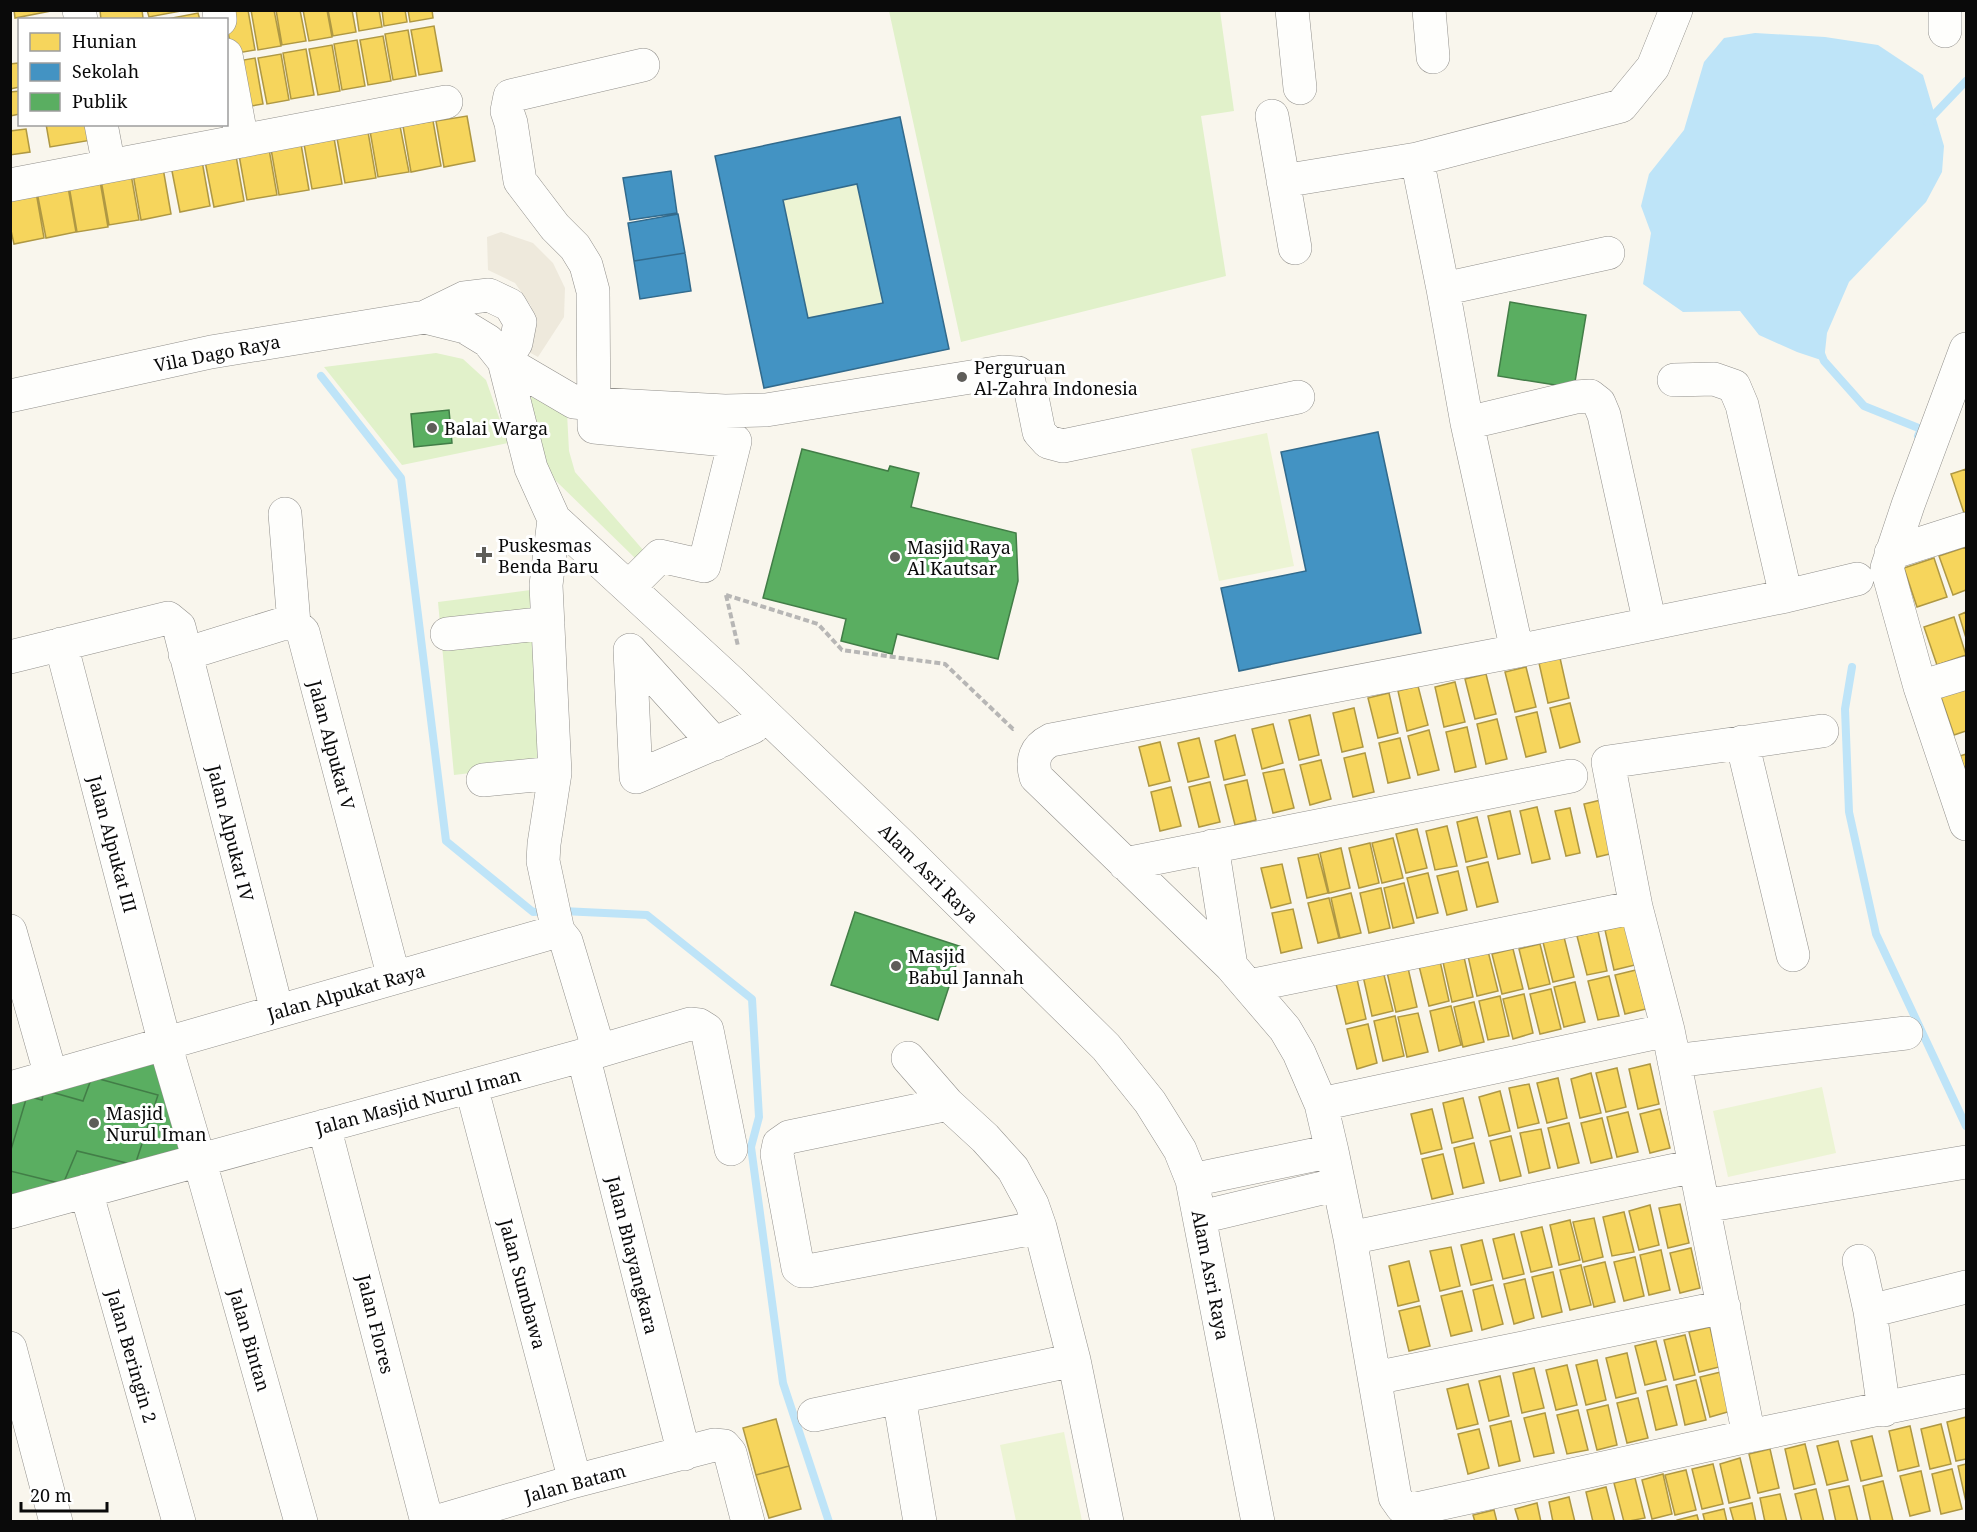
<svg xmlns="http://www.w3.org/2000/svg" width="1977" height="1532" font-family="'Noto Serif',serif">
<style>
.green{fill:#e1f1ca}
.pitch{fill:#ecf4d4}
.plaza{fill:#eee9dc}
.water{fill:#bee4f8}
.homes{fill:#f6d55c;stroke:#af9843;stroke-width:1.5}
.schools{fill:#4393c3;stroke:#326a8c;stroke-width:1.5;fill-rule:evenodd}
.public{fill:#5aae61;stroke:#427d47;stroke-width:1.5}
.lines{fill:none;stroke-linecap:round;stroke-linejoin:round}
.stream{stroke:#bee4f8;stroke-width:8}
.minor-casing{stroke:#92908c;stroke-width:34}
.path{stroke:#b7b6b5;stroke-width:4;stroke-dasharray:6 3;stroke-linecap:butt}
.minor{stroke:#fefefc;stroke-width:33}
.poi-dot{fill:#5e5d59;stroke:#fff;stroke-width:2}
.labels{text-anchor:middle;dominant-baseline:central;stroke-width:6;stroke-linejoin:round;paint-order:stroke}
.street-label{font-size:18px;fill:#0a0a0a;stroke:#fff}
.poi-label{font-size:18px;fill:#0a0a0a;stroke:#fff;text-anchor:start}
</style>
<rect width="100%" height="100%" fill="#f9f6ed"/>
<path class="green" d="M889 11H1220L1234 111 1201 116 1226 276 961 342Z
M436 353 463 359 486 380 508 443 402 465 324 367Z
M529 396 567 413 569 451 575 472 644 551 636 559 555 480 542 457Z
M538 589 546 764 454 775 438 602Z"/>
<path class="pitch" d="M857 184 883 303 808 318 783 200Z
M1267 433 1294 566 1219 581 1191 449Z
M1822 1087 1836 1153 1728 1177 1713 1111Z
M1064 1432 1082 1521H1016L1000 1445Z"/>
<path class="plaza" d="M501 232 533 243 553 263 565 288 564 317 538 357 527 351 534 326 531 306 515 283 488 270 487 237Z"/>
<path class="water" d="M1755 33 1825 37 1878 45 1923 75 1944 146 1942 172 1926 202 1849 282 1827 333 1824 361 1797 352 1759 335 1740 311 1683 312 1643 284 1651 233 1641 206 1649 174 1684 130 1704 62 1724 38Z"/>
<path class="homes" d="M14 10H56L15 18Z
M100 10H142L143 18 101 20Z
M147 10H186L149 17Z
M224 10H248L255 50 232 54Z
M251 10H274L281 46 258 50Z
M276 10H300L306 41 282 45Z
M303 10H327L332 37 309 41Z
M328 10H352L356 32 333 36Z
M356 10H379L382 27 359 31Z
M382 10H405L407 22 384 26Z
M408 10H432L433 18 410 22Z
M198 13 200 20H162Z
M434 26 442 71 419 75 411 30Z
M408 30 416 76 393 80 385 34Z
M383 36 391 81 368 85 360 40Z
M357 40 365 86 342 90 334 44Z
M332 45 340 91 318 95 309 49Z
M306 49 314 95 291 99 283 53Z
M281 54 289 100 267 104 258 58Z
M255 58 263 104 240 108 232 62Z
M18 63 20 87 10 89V64Z
M20 91V114L10 116V92Z
M467 116 475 161 444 167 436 121Z
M433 121 441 166 411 172 403 126Z
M46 124H89L92 140 50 147Z
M400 126 409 172 378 177 370 131Z
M26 129 30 152 10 155V131Z
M368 132 376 178 345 183 337 138Z
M334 138 342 184 312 189 304 144Z
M301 144 309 190 279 195 271 149Z
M269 149 277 195 247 200 239 155Z
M236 156 244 201 214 207 205 161Z
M202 161 210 206 180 212 171 166Z
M163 168 171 214 141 220 133 174Z
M131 174 139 220 109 225 101 180Z
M100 181 108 227 77 232 69 186Z
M68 187 76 232 46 238 37 192Z
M36 192 44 238 14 244 10 226V197Z
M1966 469V512L1964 513 1951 474Z
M1966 547V590L1953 595 1939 556Z
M1934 558 1947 597 1917 607 1904 568Z
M1966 612V638L1959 615Z
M1954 617 1966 655 1937 665 1924 627Z
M1560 658 1569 698 1548 703 1539 663Z
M1526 667 1536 707 1515 712 1505 672Z
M1486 674 1496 714 1475 719 1465 679Z
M1455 682 1465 722 1444 727 1435 687Z
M1418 686 1428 725 1407 731 1398 691Z
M1966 688V731L1954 735 1941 697Z
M1389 693 1398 733 1378 738 1368 698Z
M1570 703 1580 742 1560 748 1550 708Z
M1354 708 1363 747 1342 752 1333 713Z
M1537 712 1546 752 1526 757 1516 717Z
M1310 715 1319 755 1299 760 1289 720Z
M1497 719 1507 759 1486 764 1477 724Z
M1273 724 1283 763 1262 769 1252 729Z
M1467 727 1476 767 1455 772 1446 732Z
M1429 730 1439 770 1418 775 1408 736Z
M1235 735 1245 775 1224 780 1215 741Z
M1199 738 1209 777 1188 782 1178 743Z
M1400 738 1410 778 1388 783 1379 743Z
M1160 742 1170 781 1149 786 1139 747Z
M1365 753 1374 792 1353 797 1344 758Z
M1966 754V773L1960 756Z
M1321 760 1331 799 1310 805 1300 765Z
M1284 769 1294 808 1273 813 1263 773Z
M1247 780 1256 820 1235 825 1225 785Z
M1210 782 1220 822 1199 827 1189 787Z
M1171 787 1181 826 1160 831 1151 792Z
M1605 799 1618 852 1597 857 1584 804Z
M1537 807 1550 859 1532 863 1520 811Z
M1570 808 1580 853 1566 856 1555 811Z
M1510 811 1520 854 1498 859 1488 816Z
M1477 817 1487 857 1466 862 1457 822Z
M1447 826 1457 866 1435 870 1426 831Z
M1417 829 1427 868 1406 873 1396 834Z
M1393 838 1403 878 1382 883 1372 843Z
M1370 843 1379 883 1359 888 1349 848Z
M1341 848 1350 888 1329 893 1320 853Z
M1318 854 1328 893 1307 898 1298 858Z
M1488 862 1498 902 1477 907 1467 867Z
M1282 864 1291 903 1271 908 1261 868Z
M1458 871 1467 910 1447 915 1437 876Z
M1428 873 1438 913 1417 918 1407 878Z
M1404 883 1414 923 1393 928 1384 888Z
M1381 888 1390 928 1369 933 1360 893Z
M1351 893 1361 933 1340 938 1331 898Z
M1329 898 1339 938 1318 943 1308 903Z
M1293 909 1302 948 1281 953 1272 913Z
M1625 925 1635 965 1614 970 1605 930Z
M1598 931 1607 971 1587 975 1577 936Z
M1564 937 1574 977 1553 982 1543 942Z
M1540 944 1550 984 1529 989 1519 949Z
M1513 949 1523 989 1502 994 1492 954Z
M1488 951 1498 991 1477 996 1468 956Z
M1464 957 1473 997 1452 1002 1443 962Z
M1440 961 1449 1001 1429 1006 1419 966Z
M1408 968 1417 1007 1396 1012 1387 972Z
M1636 970 1646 1009 1625 1014 1615 975Z
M1383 971 1393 1011 1372 1016 1363 976Z
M1609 976 1619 1016 1598 1020 1588 981Z
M1357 979 1366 1019 1346 1024 1336 984Z
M1575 982 1585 1022 1564 1027 1554 987Z
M1551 989 1561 1029 1540 1034 1530 994Z
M1524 994 1533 1033 1513 1039 1503 999Z
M1500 996 1509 1036 1488 1040 1479 1001Z
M1474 1002 1484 1042 1463 1047 1454 1007Z
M1451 1006 1461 1045 1439 1051 1430 1011Z
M1418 1013 1428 1052 1407 1057 1398 1017Z
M1395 1016 1404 1056 1383 1061 1374 1021Z
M1368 1024 1377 1063 1357 1069 1347 1029Z
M1650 1064 1659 1104 1638 1109 1629 1069Z
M1617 1068 1626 1107 1606 1112 1596 1073Z
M1591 1073 1601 1113 1580 1118 1571 1079Z
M1558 1078 1567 1118 1547 1123 1537 1083Z
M1529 1084 1539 1123 1518 1128 1509 1088Z
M1500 1091 1510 1131 1489 1136 1479 1097Z
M1463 1098 1473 1138 1452 1143 1443 1103Z
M1432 1109 1442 1149 1421 1154 1411 1114Z
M1660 1109 1670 1148 1650 1153 1640 1114Z
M1628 1112 1638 1152 1617 1157 1607 1117Z
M1602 1118 1612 1158 1591 1163 1581 1123Z
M1569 1123 1579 1163 1558 1168 1548 1128Z
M1541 1129 1550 1168 1529 1173 1520 1133Z
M1511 1136 1521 1176 1500 1181 1490 1141Z
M1474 1143 1484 1183 1463 1188 1454 1148Z
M1443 1154 1453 1194 1432 1199 1422 1159Z
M1680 1204 1689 1243 1668 1248 1659 1208Z
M1650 1205 1659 1245 1639 1250 1629 1211Z
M1624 1212 1634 1252 1612 1256 1603 1217Z
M1594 1218 1603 1257 1583 1262 1573 1222Z
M1570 1220 1580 1260 1559 1265 1550 1225Z
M1542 1227 1552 1267 1531 1272 1521 1232Z
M1514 1234 1524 1274 1503 1279 1493 1239Z
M1482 1240 1492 1280 1471 1285 1461 1245Z
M1451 1247 1460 1286 1440 1291 1430 1251Z
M1691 1248 1700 1288 1680 1293 1670 1253Z
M1661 1250 1670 1290 1649 1295 1640 1255Z
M1635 1257 1644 1296 1624 1301 1614 1262Z
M1409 1261 1419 1301 1398 1306 1389 1266Z
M1605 1262 1615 1302 1594 1307 1584 1267Z
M1581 1265 1591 1305 1570 1310 1560 1270Z
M1553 1272 1562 1312 1542 1317 1532 1277Z
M1525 1279 1534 1318 1514 1324 1504 1284Z
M1493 1285 1503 1324 1482 1330 1473 1290Z
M1462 1291 1472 1331 1451 1336 1441 1296Z
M1420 1306 1430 1346 1409 1351 1399 1311Z
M1710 1327 1719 1367 1699 1372 1689 1332Z
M1685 1335 1695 1375 1674 1380 1664 1340Z
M1656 1341 1666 1380 1645 1385 1635 1346Z
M1627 1353 1636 1393 1616 1398 1606 1358Z
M1597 1360 1606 1400 1586 1405 1576 1365Z
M1567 1365 1577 1405 1556 1410 1546 1370Z
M1534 1368 1544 1408 1522 1413 1513 1373Z
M1721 1372 1731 1411 1710 1417 1700 1377Z
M1500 1376 1509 1416 1489 1421 1479 1381Z
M1696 1380 1706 1420 1685 1425 1676 1385Z
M1468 1384 1478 1424 1457 1429 1447 1389Z
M1667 1386 1677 1425 1656 1430 1647 1391Z
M1638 1398 1648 1438 1627 1443 1617 1403Z
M1608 1405 1617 1445 1597 1450 1587 1410Z
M1578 1410 1588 1450 1567 1454 1557 1415Z
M1545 1413 1554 1453 1534 1457 1524 1418Z
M1966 1417V1459L1956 1461 1947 1422Z
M776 1419 789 1466 756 1475 743 1428Z
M1511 1421 1520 1461 1499 1466 1490 1426Z
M1941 1424 1951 1464 1930 1469 1921 1429Z
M1910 1426 1919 1466 1898 1471 1889 1431Z
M1479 1429 1489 1468 1468 1474 1458 1434Z
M1872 1436 1882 1476 1861 1481 1851 1441Z
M1838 1441 1848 1480 1827 1485 1817 1446Z
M1805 1444 1815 1484 1794 1489 1785 1449Z
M1770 1449 1779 1488 1758 1493 1749 1454Z
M1740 1458 1750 1498 1729 1503 1720 1464Z
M1713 1464 1723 1504 1702 1509 1692 1469Z
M1966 1464V1502L1958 1466Z
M789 1466 801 1509 769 1518 756 1475Z
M1952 1469 1962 1509 1941 1514 1932 1474Z
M1686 1470 1696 1510 1675 1515 1665 1475Z
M1921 1471 1930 1511 1910 1516 1900 1476Z
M1663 1474 1672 1514 1652 1519 1642 1480Z
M1635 1478 1645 1518 1624 1522 1614 1483Z
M1883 1481 1893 1521 1871 1522 1863 1486Z
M1849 1486 1858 1522H1836L1829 1490Z
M1606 1487 1615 1522H1593L1586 1492Z
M1816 1489 1824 1522H1802L1795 1494Z
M1780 1494 1787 1522H1765L1760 1498Z
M1569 1497 1575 1522H1553L1549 1502Z
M1537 1503 1541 1522H1519L1515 1509Z
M1752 1503 1756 1522H1734L1730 1508Z
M1724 1509 1727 1522H1705L1703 1514Z
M1494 1510 1497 1522H1475L1473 1515Z
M1697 1515 1699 1522H1677V1520Z"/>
<path class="schools" d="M900 117 949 349 764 388 715 156ZM857 184 883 303 808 318 783 200Z
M671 171 677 213 630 220 623 178Z
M678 214 685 253 634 261 628 223Z
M685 253 691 291 640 299 634 261Z
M1378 432 1421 633 1239 671 1221 588 1306 571 1281 452Z"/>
<path class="public" d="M1510 302 1586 315 1574 388 1498 376Z
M449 410 452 443 414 447 411 414Z
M802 449 888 471 890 466 919 473 911 507 1016 533 1018 581 998 659 897 634 892 654 841 641 846 619 763 598Z
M855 912 962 947 938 1020 831 985Z
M158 1055 186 1151 10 1198V1096Z
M92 1077 158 1095 135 1165 77 1151 63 1184 10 1171V1153L27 1096 42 1100 44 1090 83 1101Z"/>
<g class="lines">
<path class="stream" d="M1927 122 1966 81
M1820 351 1824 361 1864 406 1921 429 1918 436
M321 376 401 478 446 841 533 912 546 911
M1852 667 1845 709 1849 812 1876 934 1966 1126
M562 911 647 915 752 999 759 1117 751 1147 783 1383 829 1522"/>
<g class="minor-casing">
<path id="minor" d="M79 10 81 20
M219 10 220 20
M1292 10 1300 88
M1429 10 1433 57
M1945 31V10
M226 55 242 141
M1272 116 1295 248
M101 124 109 166
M1417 159 1443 289 1467 423 1517 651
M1283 181 1417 159 1621 106 1653 67 1676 10
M10 185 446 102
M1443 289 1608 253
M425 317 465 327 488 341 504 361 574 402 595 404 725 411 766 410 1002 372 1018 373 1029 382 1039 432 1048 442 1063 446 1298 397
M1966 349 1908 505 1887 568 1920 687 1966 824
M504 361 531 468 554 519 730 681 901 845 1106 1047 1150 1102 1180 1150 1192 1180 1258 1522
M1674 380 1714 379 1734 386 1742 405 1786 596
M10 396 211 352 425 317 464 298 489 295 510 305 520 322 516 343 504 361
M1467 423 1576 397 1590 396 1599 403 1604 415 1650 624
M285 514 294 624
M554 519 546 585 555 773 544 844 543 861 558 931
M1891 553 1966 529
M1857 579 1786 596 1517 651 1051 740C1035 748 1031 760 1036 777L1231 966 1285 1029 1299 1053 1321 1104 1332 1151 1350 1238 1395 1497 1402 1507 1416 1509 1749 1436 1966 1391
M629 587 660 556 704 566 735 441 594 427 593 291 586 265 575 247 555 227 520 181 511 123 507 111 510 96 643 65
M447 634 548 623
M61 644 165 1044 205 1180 301 1522
M185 654 282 624H294L303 632 394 978
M10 657 168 618 179 627 277 1011
M1920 687 1966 673
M1742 742 1793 955
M715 744 630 650 636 777 753 727 765 715
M483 780 555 773
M1212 846 1231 966
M1125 864 1571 776
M10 931 51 1076
M1249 986 1636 907
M583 1055 684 1454
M908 1058 948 1104 985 1138 1013 1169 1032 1204 1040 1227 1074 1360 1107 1522
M1674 1061 1906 1033
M471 1086 575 1481
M10 1088 558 931 566 941 599 1051
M948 1104 789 1137 779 1144 777 1154 798 1268 802 1271H808L1040 1227
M1321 1104 1668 1030
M324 1126 427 1522
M1192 1180 1332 1151
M86 1191 179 1522
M1704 1206 1966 1162
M10 1212 599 1051 690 1024 699 1025 707 1030 731 1149
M1201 1217 1339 1184
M1350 1238 1695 1166
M1859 1261 1870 1311 1884 1410
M1870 1311 1966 1287
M10 1348 56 1522
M1375 1378 1724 1307
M899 1397 920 1522
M814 1415 1074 1360
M1749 1436 1668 1030 1636 907 1608 762 1822 731
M435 1522 575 1481 714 1445 724 1446 730 1453 748 1522"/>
</g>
<path class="path" d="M726 595 818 624 842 650 945 664 1013 729 1015 728
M726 595 738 646"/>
<use href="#minor" class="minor"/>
</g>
<g class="poi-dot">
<circle cx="962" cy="377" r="6"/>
<circle cx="432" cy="428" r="6"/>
<path d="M481 546h6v6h6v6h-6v6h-6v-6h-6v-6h6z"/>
<circle cx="895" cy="557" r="6"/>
<circle cx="896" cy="966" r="6"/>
<circle cx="94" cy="1123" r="6"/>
</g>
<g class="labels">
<g class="street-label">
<text transform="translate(217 353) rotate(-11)">Vila Dago Raya</text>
<text transform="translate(332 745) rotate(75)">Jalan Alpukat V</text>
<text transform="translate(231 833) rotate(76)">Jalan Alpukat IV</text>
<text transform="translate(113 844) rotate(75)">Jalan Alpukat III</text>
<text transform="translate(929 873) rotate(45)">Alam Asri Raya</text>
<text transform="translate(346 992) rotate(-16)">Jalan Alpukat Raya</text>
<text transform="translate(418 1101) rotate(-15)">Jalan Masjid Nurul Iman</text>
<text transform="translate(633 1255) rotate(76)">Jalan Bhayangkara</text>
<text transform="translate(1211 1275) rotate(79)">Alam Asri Raya</text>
<text transform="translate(523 1284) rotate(75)">Jalan Sumbawa</text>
<text transform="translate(376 1324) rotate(76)">Jalan Flores</text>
<text transform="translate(250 1340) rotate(74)">Jalan Bintan</text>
<text transform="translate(132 1356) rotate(74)">Jalan Beringin 2</text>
<text transform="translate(575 1483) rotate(-15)">Jalan Batam</text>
</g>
<g class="poi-label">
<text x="974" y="367">Perguruan<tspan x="974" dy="21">Al-Zahra Indonesia</tspan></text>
<text x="444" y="428">Balai Warga</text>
<text x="498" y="545">Puskesmas<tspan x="498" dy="21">Benda Baru</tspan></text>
<text x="907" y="547">Masjid Raya<tspan x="907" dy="21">Al Kautsar</tspan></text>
<text x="908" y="956">Masjid<tspan x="908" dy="21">Babul Jannah</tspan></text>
<text x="106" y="1113">Masjid<tspan x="106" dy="21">Nurul Iman</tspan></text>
</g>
</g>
<rect width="1977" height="1532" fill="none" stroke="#0a0a0a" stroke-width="24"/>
<rect x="18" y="18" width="210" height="108" fill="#ffffff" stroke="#9d9d9d" stroke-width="1.5"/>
<rect x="30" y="33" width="30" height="18" fill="#f6d55c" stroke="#9d9d9d" stroke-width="1.5"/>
<text x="72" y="48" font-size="18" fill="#0a0a0a">Hunian</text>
<rect x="30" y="63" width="30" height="18" fill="#4393c3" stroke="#9d9d9d" stroke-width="1.5"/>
<text x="72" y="78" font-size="18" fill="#0a0a0a">Sekolah</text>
<rect x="30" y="93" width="30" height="18" fill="#5aae61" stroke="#9d9d9d" stroke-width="1.5"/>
<text x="72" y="108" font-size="18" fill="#0a0a0a">Publik</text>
<path d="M21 1502v9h86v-9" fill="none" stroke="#0a0a0a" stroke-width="3"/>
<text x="30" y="1502" font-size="18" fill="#0a0a0a" stroke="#ffffff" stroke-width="4.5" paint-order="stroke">20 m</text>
</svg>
